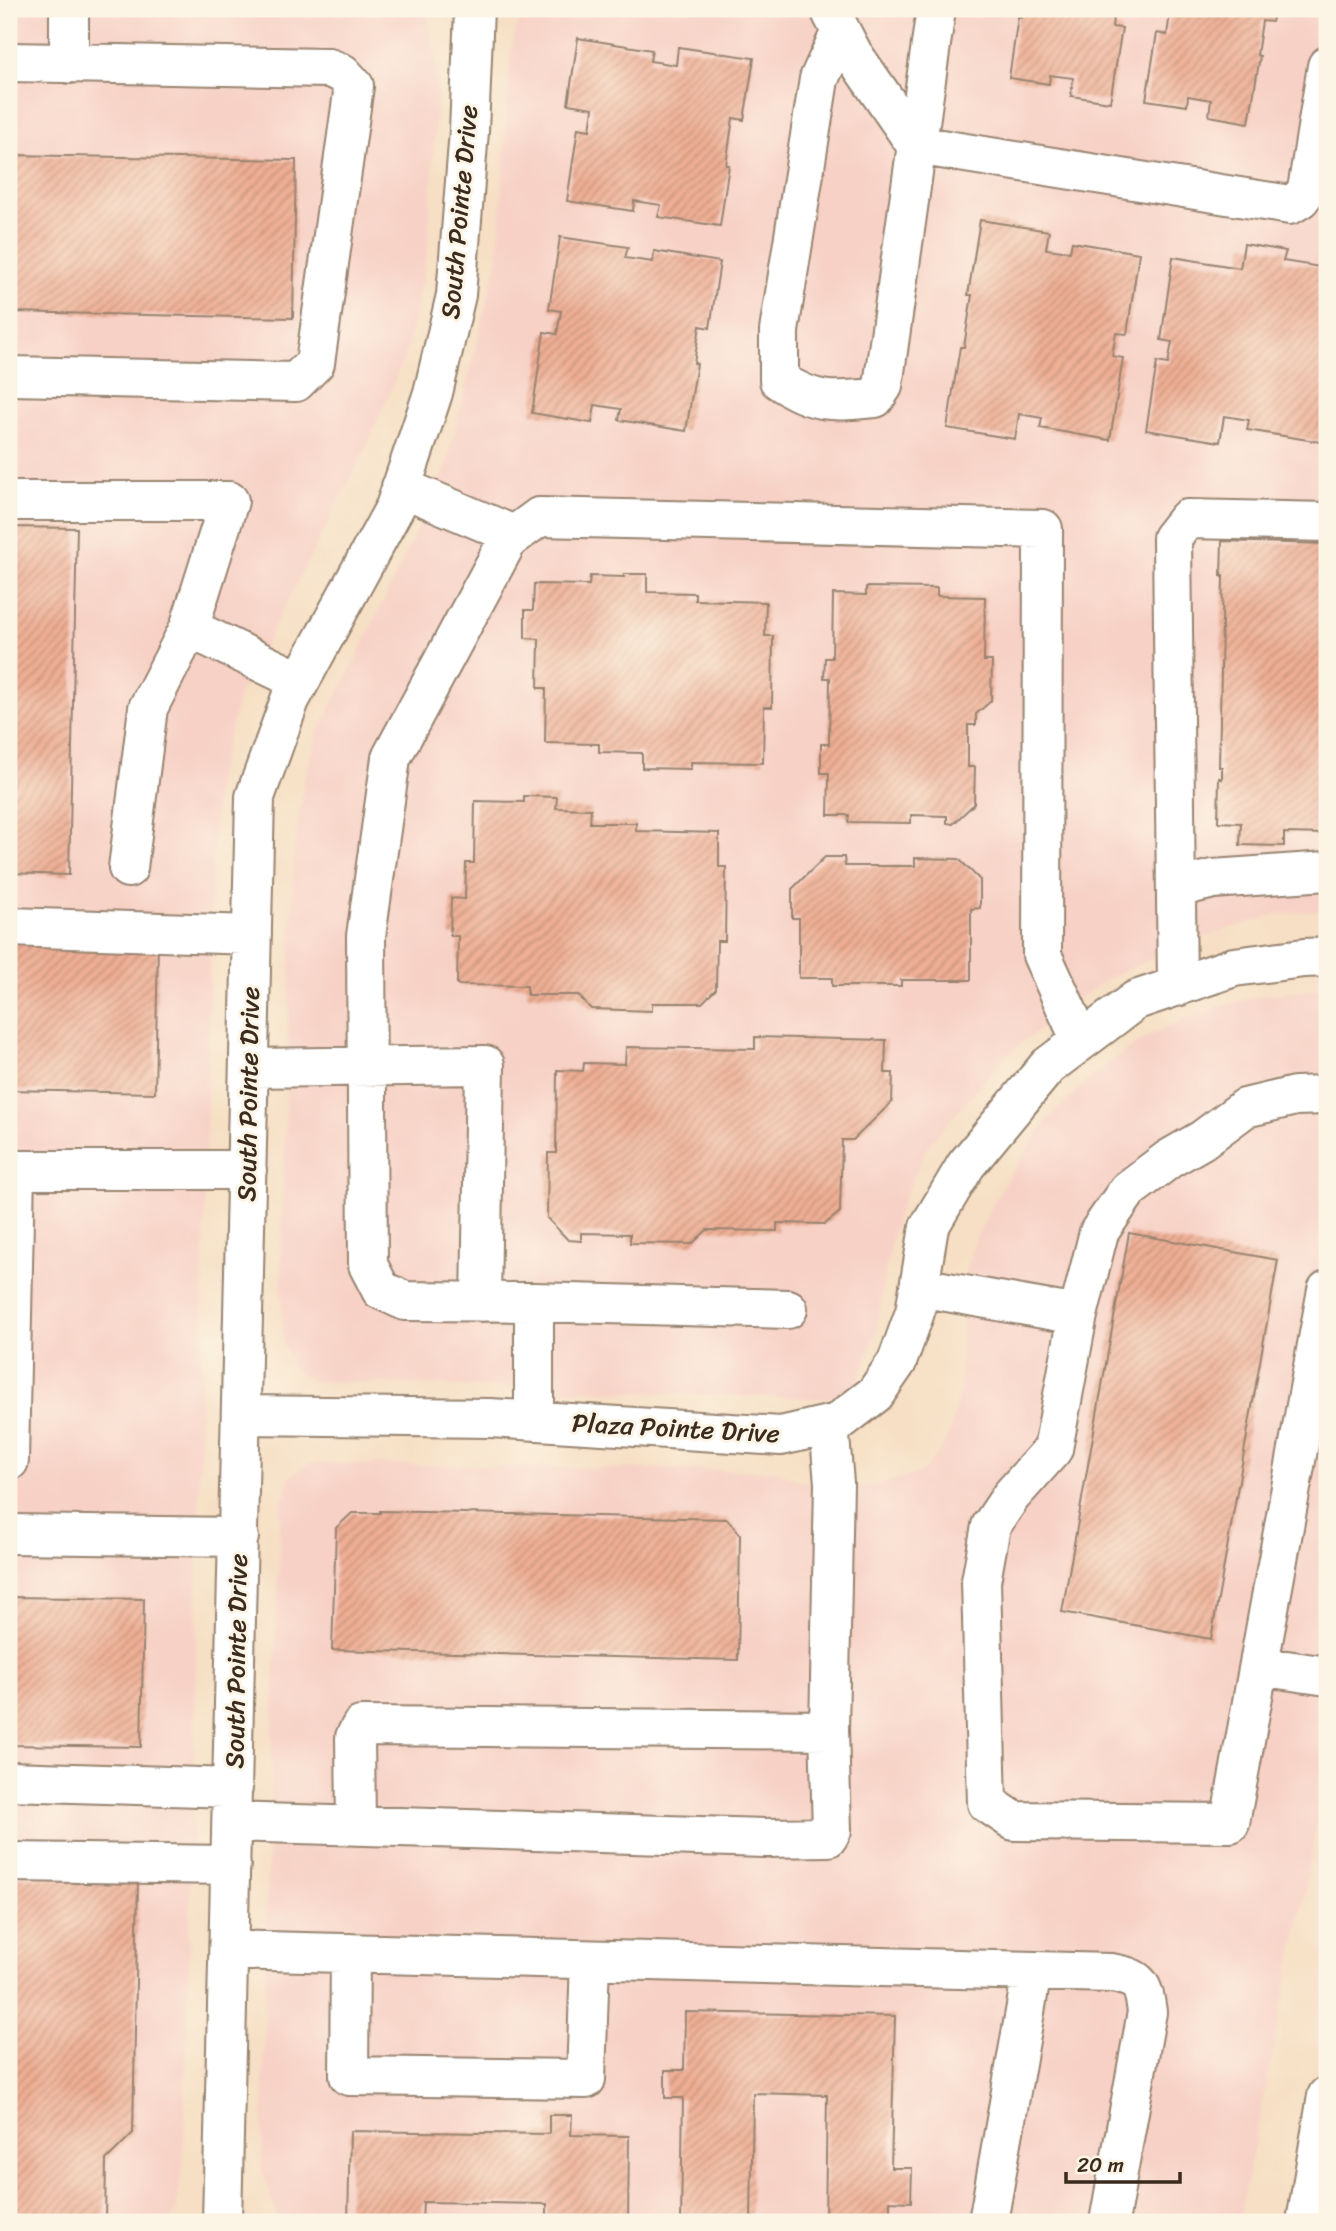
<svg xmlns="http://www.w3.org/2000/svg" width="1336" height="2231" font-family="Sriracha,sans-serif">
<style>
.built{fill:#f7d1c6}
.building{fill:url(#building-hatch)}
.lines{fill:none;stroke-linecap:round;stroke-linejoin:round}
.minor-casing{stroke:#988471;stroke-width:42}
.major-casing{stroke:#988471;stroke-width:42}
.minor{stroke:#fff;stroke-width:38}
.major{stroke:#fff;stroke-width:38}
.labels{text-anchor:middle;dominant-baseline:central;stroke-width:6;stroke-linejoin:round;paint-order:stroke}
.street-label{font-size:26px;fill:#3b2a1e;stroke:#fcf5e5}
</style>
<defs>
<pattern id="building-hatch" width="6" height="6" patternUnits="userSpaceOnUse" patternTransform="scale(1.75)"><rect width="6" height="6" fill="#efaf95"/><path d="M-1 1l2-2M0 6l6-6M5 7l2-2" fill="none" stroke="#c38f79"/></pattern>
</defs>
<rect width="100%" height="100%" fill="#fcf5e5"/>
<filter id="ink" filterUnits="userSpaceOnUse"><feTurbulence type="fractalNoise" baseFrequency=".0143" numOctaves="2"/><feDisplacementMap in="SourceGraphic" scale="14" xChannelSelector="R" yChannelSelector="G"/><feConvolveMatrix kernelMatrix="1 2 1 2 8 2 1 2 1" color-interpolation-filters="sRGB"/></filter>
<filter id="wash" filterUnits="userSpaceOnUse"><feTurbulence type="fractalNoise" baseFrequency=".00686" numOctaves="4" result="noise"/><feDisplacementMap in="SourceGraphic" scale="28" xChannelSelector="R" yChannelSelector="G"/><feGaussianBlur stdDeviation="1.57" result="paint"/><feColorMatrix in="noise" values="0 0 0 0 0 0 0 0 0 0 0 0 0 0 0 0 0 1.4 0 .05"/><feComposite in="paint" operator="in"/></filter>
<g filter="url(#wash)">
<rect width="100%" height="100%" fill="#f6dfc4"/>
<path class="built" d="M9 9H425L433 36 438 78 427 253 407 350 368 444 239 695 216 782 211 893 193 1800 183 2165 176 2210 169 2222H9Z
M530 9H1327V910L1277 914 1230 928 1107 978 1006 1055 927 1147 897 1214 884 1274 876 1334 858 1383 830 1399 312 1381 293 1370 283 1341 281 1264 294 854 304 782 317 734 360 651 445 471 498 257 511 49 518 25Z
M1327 988V1757L1303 1902 1238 2222H279L262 2169 267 1884 281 1504 290 1477 310 1463 778 1471 803 1483 865 1487 921 1473 940 1451 950 1431 961 1386V1352L965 1271 976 1239 1002 1187 1045 1122 1094 1074 1140 1041 1180 1021 1219 1006 1267 994Z"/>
<g id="blocks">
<path class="building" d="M1023 9H1114L1112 27 1122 28 1110 102 1071 96 1073 78 1050 75 1049 84 1009 78 1018 17 1022 18Z
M1161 9H1275L1272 22 1262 21 1257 55 1260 56 1249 123 1209 116 1211 100 1188 96 1187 106 1146 100 1157 33 1167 35 1170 14 1160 13Z
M578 38 652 50 650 61 676 65 678 47 754 58 744 120 733 118 726 165H729L720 226 658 217 661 205 634 201 633 211 567 201 578 128 590 130 593 108 568 104Z
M9 155 296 160 293 318 9 312Z
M980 220 1049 231 1046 249 1070 252 1072 242 1139 253 1127 334 1116 333 1112 356 1123 358 1110 440 1040 428 1042 418 1019 414 1015 439 947 428 960 347H964L972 295H968Z
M560 237 628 247 625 258 653 262 654 251 720 262 710 328 700 326 694 363 697 364 686 431 619 420 621 409 595 405 592 423 532 413 544 332 557 334 561 311 549 309Z
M1244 244 1286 251 1283 261 1327 268V359L1325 372 1327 373V443L1247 430 1249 420 1224 416 1220 442 1146 430 1157 362 1168 364 1172 342 1161 340 1173 257 1240 268Z
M9 527 77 528 69 875 9 873Z
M1222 541 1327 544V834L1284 833V846L1240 845 1241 823 1218 822 1219 778 1222 779V767H1219L1223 576H1221Z
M624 574H647V592L695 593V600L766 602 765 636H773L772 707H764L763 763 691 762V769L642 768V753L599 752V744L545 743 546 688H538L539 639 525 638V610H533L534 584 589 585 590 576 624 577Z
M866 587 937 588V596L985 597 984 661H992L991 701 976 714V725H968V767H975L974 804 953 824 947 823V816L911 815V823L848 822 849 815H828L829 773H821V744H829L830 678H824L825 658H832L833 594 866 595Z
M524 796 557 797 556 808 591 809 590 823H636V831L719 833V867H726L725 941H717L716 989 702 1003H652V1011L591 1009 578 995H527V986L457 985 458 936H450L451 898 465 899 466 863H474L475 801 524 802Z
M825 857H844L845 866H915V858L959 859 980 880V908L971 909V980H901V986H832V978H799V918H792V889Z
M9 941 158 944 155 1093 9 1090Z
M755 1037 886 1040 885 1073H893L892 1102 853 1140H842L840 1212 825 1224 777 1223V1231L707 1230 692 1244 630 1243V1234L581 1233V1241L568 1240 547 1218 548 1153H556L557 1070 583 1071 584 1063 625 1064 626 1047 755 1049Z
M1129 1233 1278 1260 1211 1639 1062 1612Z
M380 1511 727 1519 740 1534 738 1660 332 1650 336 1528 352 1513H380Z
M9 1597 144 1599 141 1747 9 1745Z
M9 1877 138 1880 133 2133 106 2160 105 2222H9Z
M685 2012 895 2016 891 2168H912L911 2202 890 2201V2222H825L827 2095 753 2093 751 2222H681L683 2098H665V2070H684Z
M549 2115H572L571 2135 629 2136 628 2222H547V2204L423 2202 422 2222H348L350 2131 549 2134Z"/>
</g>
</g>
<g filter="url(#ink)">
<use href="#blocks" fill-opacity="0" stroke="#988471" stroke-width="2"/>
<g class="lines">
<g class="minor-casing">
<path id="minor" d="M69 9V64
M832 14 853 54 916 145 1290 205 1300 199 1307 190 1327 66
M841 31 819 79 779 331V380C814 404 834 402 875 398L883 386 936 9
M9 62 329 68 342 73 354 86 315 363 296 382 9 376
M401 487 514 535
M9 501H229L189 628 300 681
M128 868 148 708 189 628
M1176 888 1213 879 1327 871
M9 927 252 935
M1177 987 1172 538 1187 519 1327 522
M249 1068 485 1065 481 1302
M1327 1095 1295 1096 1245 1108 1202 1140 1169 1159 1128 1190 1099 1232 1078 1315 1053 1449 1011 1496 991 1526 981 1581 987 1803 1014 1821 1230 1823 1327 1290
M919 1287 1078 1315
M788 1309 534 1302 405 1301 381 1290 368 1265 366 936 391 758 508 540 539 517 1043 529 1042 955 1081 1041
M242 1415 490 1418 781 1436 837 1423 875 1394 897 1362 915 1312 929 1227 966 1165 1048 1066 1136 1000 1234 967 1304 958 1327 957
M534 1421V1302
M9 1461 15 1170H247
M9 1534 239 1537
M1259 1666 1327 1676
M9 1781 233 1788
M232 1822 765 1838 828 1837 832 1830 829 1730 834 1483 829 1425
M356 1825 355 1737 361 1726 829 1730
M9 1862 231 1865
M229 1950 1111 1973C1140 1978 1143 1983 1147 2012L1109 2222
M350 1953 349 2076 586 2079 590 1960
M222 2222 255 797 290 700 395 507 433 393 456 295 469 131 474 9
M988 2222 1032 1972"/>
</g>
<g class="major-casing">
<path id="major" d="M1306 2222 1327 2096"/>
</g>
<use href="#minor" class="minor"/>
<use href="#major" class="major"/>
</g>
</g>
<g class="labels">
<g class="street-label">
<text transform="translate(459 212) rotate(-85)">South Pointe Drive</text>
<text transform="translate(248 1094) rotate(-89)">South Pointe Drive</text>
<text transform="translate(676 1428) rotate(3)">Plaza Pointe Drive</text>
<text transform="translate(236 1661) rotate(-89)">South Pointe Drive</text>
</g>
</g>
<rect width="1336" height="2231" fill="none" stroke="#fcf5e5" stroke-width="35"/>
<path d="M1066 2172v10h114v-10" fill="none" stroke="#3b2a1e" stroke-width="3.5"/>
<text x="1077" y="2172" font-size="21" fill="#3b2a1e" stroke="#fcf5e5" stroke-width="5" paint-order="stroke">20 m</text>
</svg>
